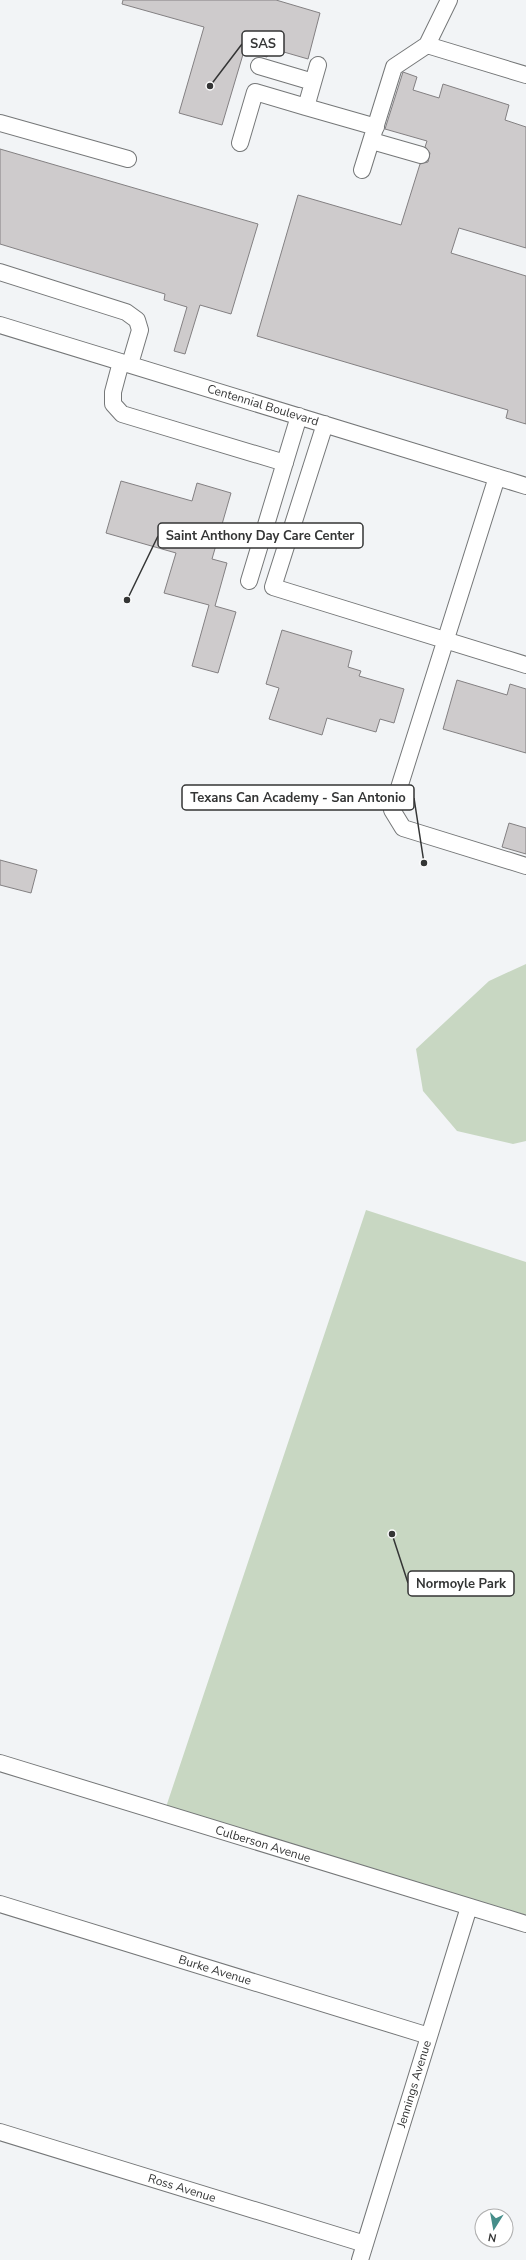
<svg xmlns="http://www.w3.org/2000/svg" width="526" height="2260" font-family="'Nunito Sans',sans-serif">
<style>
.green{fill:#c8d7c2}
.building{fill:#cecbcc;stroke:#838082}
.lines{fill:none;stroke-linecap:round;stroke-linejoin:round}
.minor-casing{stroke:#757778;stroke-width:18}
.minor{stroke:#fff;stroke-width:16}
.labels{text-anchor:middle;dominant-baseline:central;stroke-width:4;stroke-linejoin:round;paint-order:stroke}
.street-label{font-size:12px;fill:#343535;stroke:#fff}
.leader{fill:none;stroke:#343535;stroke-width:1.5}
.callout-dot{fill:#343535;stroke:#fff;stroke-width:1.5}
.callout{fill:#fff;stroke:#343535;stroke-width:1.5}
.callout-label{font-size:13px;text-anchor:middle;font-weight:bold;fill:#343535}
</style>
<rect width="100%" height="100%" fill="#f2f4f6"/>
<path class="green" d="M526 964V1141L513 1144 457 1131 423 1091 416 1049 489 981Z
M366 1210 526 1262V1915L166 1807Z"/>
<path class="building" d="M123 0H276L320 13 308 59 270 48 267 57 244 51 222 125 179 113 204 27 122 4Z
M403 72 417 77 413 90 439 98 443 84 509 105 505 120 526 127V248L459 228 451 253 526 276V424L506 418 508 410 257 336 298 195 401 225 420 164 428 162 430 153 425 147 427 141 385 129Z
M0 149 258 224 231 314 200 305 185 354 174 351 187 307 164 300 165 294 0 244Z
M121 481 192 501 197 483 231 493 212 559 227 563 215 606 236 612 218 673 192 666 209 605 164 593 176 553 106 533Z
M282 630 352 651 348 667 361 671 359 676 404 689 394 723 380 719 376 732 327 718 322 735 269 719 279 688 266 684Z
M457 680 507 695 510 684 526 689V753L443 729Z
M509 823 526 828V854L502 847Z
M0 860 37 870 31 893 0 885Z"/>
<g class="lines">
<g class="minor-casing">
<path id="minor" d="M427 45 526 75
M318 65 306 107 376 127
M259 66 313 82
M0 123 128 159
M372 141 421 155
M240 143 255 92 306 107
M362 170 394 67 427 45 449 0
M0 272 126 312 137 320 140 330 130 364
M0 325 526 486
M121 362 113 392V404L122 414 285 463
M325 424 273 587 526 665
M497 477 392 810 403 828 526 866
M249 581 299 416
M0 1763 526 1924
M0 1904 429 2036
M0 2132 365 2244
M360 2260 469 1907"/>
</g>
<use href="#minor" class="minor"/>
</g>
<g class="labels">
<g class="street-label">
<text transform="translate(263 405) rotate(17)">Centennial Boulevard</text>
<text transform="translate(263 1844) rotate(17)">Culberson Avenue</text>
<text transform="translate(215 1970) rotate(17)">Burke Avenue</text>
<text transform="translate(414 2084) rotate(-73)">Jennings Avenue</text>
<text transform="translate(182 2188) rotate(17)">Ross Avenue</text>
</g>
</g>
<path class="leader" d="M210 86L242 44M127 600L158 536M424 863L414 798M392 1534L408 1583"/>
<g class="callout-dot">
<circle cx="210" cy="86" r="4"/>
<circle cx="127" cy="600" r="4"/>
<circle cx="424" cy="863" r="4"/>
<circle cx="392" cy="1534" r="4"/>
</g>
<g class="callout">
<rect x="242" y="31" width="42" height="25" rx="4"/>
<rect x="158" y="523" width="205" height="25" rx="4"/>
<rect x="182" y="785" width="232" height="25" rx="4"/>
<rect x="408" y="1571" width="106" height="25" rx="4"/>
</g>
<g class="callout-label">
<text x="263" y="48">SAS</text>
<text x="260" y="540">Saint Anthony Day Care Center</text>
<text x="298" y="802">Texans Can Academy - San Antonio</text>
<text x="461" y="1588">Normoyle Park</text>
</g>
<g transform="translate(494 2228) rotate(191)"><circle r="19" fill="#ffffff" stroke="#aeaeae"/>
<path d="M0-3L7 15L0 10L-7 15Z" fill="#468e8a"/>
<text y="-6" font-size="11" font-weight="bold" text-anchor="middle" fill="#343535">N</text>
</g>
</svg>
